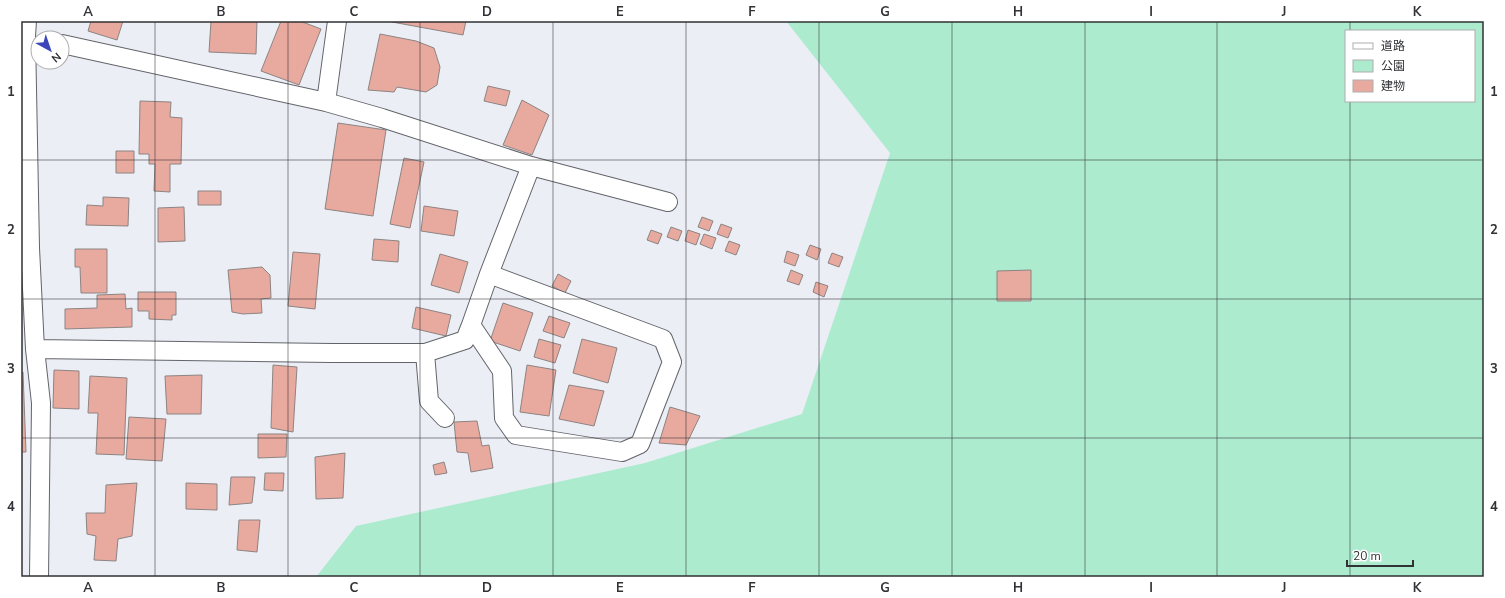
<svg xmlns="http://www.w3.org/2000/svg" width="1505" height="598" font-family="'Nunito Sans','Noto Sans JP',sans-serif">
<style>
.green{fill:#adebcf;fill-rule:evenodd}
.building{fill:#e8a99e;stroke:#8c8483}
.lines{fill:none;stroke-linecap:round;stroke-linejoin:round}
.street-casing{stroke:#62646a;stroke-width:20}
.street{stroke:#fff;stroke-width:18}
.grid{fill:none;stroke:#313235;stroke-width:1;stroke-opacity:0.55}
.neatline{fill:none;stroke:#313235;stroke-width:1.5}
.grid-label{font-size:13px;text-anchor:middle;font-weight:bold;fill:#313235}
</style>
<rect width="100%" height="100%" fill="#eceef5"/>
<path class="green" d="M786 21H1484V577H316L356 526 645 463 802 414 890 153ZM1346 31H1474V101H1346Z"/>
<path class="building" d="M91 21H123L117 40 88 31Z
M211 21H257L256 54 209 52Z
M281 21H300L321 29 299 85 261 71Z
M392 21H466L463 35 392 22Z
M380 34 416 41 434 48 440 67 437 85 426 92 397 87 394 92 368 90Z
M488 86 510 91 506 106 484 101Z
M522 100 549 115 532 155 503 145Z
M140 101 171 102 170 117 182 118 181 164H170V192L154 191 155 164H149V154H139Z
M338 123 386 130 373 216 325 209Z
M116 151H134V173H116Z
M404 158 424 162 410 228 390 224Z
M198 191H221V205H198Z
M103 197 129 198 128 226 86 225 87 205 103 206Z
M424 206 458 211 454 236 421 231Z
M184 207 185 241 158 242V208Z
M702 217 713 221 709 231 698 227Z
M721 224 732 228 728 238 717 234Z
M671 227 682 231 678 241 667 237Z
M651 230 662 234 658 244 647 240Z
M688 230 700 234 696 245 685 241Z
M704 234 716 238 712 249 700 244Z
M374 239 399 241 398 262 372 260Z
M729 241 740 245 736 255 725 251Z
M810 245 821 249 817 260 806 255Z
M75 249H107V293H81L80 267H75Z
M787 251 799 255 795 266 784 262Z
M293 252 320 254 315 309 288 306Z
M832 253 843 257 839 267 828 263Z
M440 254 468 262 459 293 431 285Z
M262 267 270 275 271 298 261 299 262 313 243 314 232 312 228 270Z
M791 270 803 275 799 285 787 281Z
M1031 270V301H997V271Z
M558 274 571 281 565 293 552 286Z
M816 282 828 286 824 297 813 292Z
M138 292H176V315H172V320L149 319V311H138Z
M125 294 126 309 132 308V327L65 329V309L97 308V295Z
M503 303 533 313 520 351 490 341Z
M416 307 451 315 446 336 412 328Z
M549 316 570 323 564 338 543 331Z
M539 339 561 345 555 363 534 357Z
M582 339 617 348 608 383 573 373Z
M273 365 297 367 293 432 271 428Z
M527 365 556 370 549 416 520 412Z
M54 370 79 371V409L53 408Z
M21 372H23L26 452H21Z
M202 375 201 414H167L165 376Z
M90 376 127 378 124 455 96 454 98 413H88Z
M569 385 604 391 594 426 559 419Z
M670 407 700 416 686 445 659 443Z
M129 417 166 419 162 461 126 459Z
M477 421 482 446 489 445 493 468 471 472 468 453 457 452 454 422Z
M258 434H287L286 457 258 458Z
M345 453 343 498 316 499 315 457Z
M444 462 447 473 435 475 433 465Z
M265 473H284L283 491 264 490Z
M231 477H255L252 503 229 505Z
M137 483 132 536 118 539 116 561 94 560 96 536 87 534 86 513H105L106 485Z
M186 483 217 484V510L186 509Z
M239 520H260L257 552 237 550Z"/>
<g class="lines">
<g class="street-casing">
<path id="street" d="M27 21 26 36 30 248 35 349 41 403 39 577
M62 44 326 102 382 118 531 166 668 202
M326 102 337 21
M471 325 489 274
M35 349 332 353H425L465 340 471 325 502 371 504 418 516 435 622 452 640 444 672 362 663 339 489 274 531 166
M425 353 429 401 445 418"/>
</g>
<use href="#street" class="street"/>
</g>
<path class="grid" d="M155 21V577M288 21V577M420 21V577M553 21V577M686 21V577M819 21V577M952 21V577M1085 21V577M1217 21V577M1350 21V31M1350 101V577M21 160H1484M21 299H1484M21 438H1484"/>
<rect width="1505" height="598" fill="none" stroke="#ffffff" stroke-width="44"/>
<rect x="1345" y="30" width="130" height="72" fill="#ffffff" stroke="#adadae"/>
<rect x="1353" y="43" width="20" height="6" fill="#ffffff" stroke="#adadae"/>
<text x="1381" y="50" font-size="12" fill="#313235">道路</text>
<rect x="1353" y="60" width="20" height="12" fill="#adebcf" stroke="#adadae"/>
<text x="1381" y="70" font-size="12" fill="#313235">公園</text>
<rect x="1353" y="80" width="20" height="12" fill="#e8a99e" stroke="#adadae"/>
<text x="1381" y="90" font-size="12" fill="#313235">建物</text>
<g transform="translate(50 50) rotate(140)"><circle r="19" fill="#ffffff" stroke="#adadae"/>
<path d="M0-3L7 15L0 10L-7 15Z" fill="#3a46b9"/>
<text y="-6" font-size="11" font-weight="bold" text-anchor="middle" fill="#313235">N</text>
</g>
<path d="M1347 560v6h66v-6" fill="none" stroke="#313235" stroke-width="2"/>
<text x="1353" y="560" font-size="12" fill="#313235" stroke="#ffffff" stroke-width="3" paint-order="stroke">20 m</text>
<rect x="22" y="22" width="1461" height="554" class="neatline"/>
<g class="grid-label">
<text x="88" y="16">A</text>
<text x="221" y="16">B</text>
<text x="354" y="16">C</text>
<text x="487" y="16">D</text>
<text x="620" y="16">E</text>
<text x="752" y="16">F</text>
<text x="885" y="16">G</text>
<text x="1018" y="16">H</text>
<text x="1151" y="16">I</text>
<text x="1284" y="16">J</text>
<text x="1417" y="16">K</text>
<text x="11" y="96">1</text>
<text x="1494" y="96">1</text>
<text x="11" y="234">2</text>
<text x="1494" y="234">2</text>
<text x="11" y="373">3</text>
<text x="1494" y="373">3</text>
<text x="11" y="511">4</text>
<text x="1494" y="511">4</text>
<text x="88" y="592">A</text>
<text x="221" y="592">B</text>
<text x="354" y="592">C</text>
<text x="487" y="592">D</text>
<text x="620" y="592">E</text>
<text x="752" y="592">F</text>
<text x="885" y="592">G</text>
<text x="1018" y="592">H</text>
<text x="1151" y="592">I</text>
<text x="1284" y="592">J</text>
<text x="1417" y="592">K</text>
</g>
</svg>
